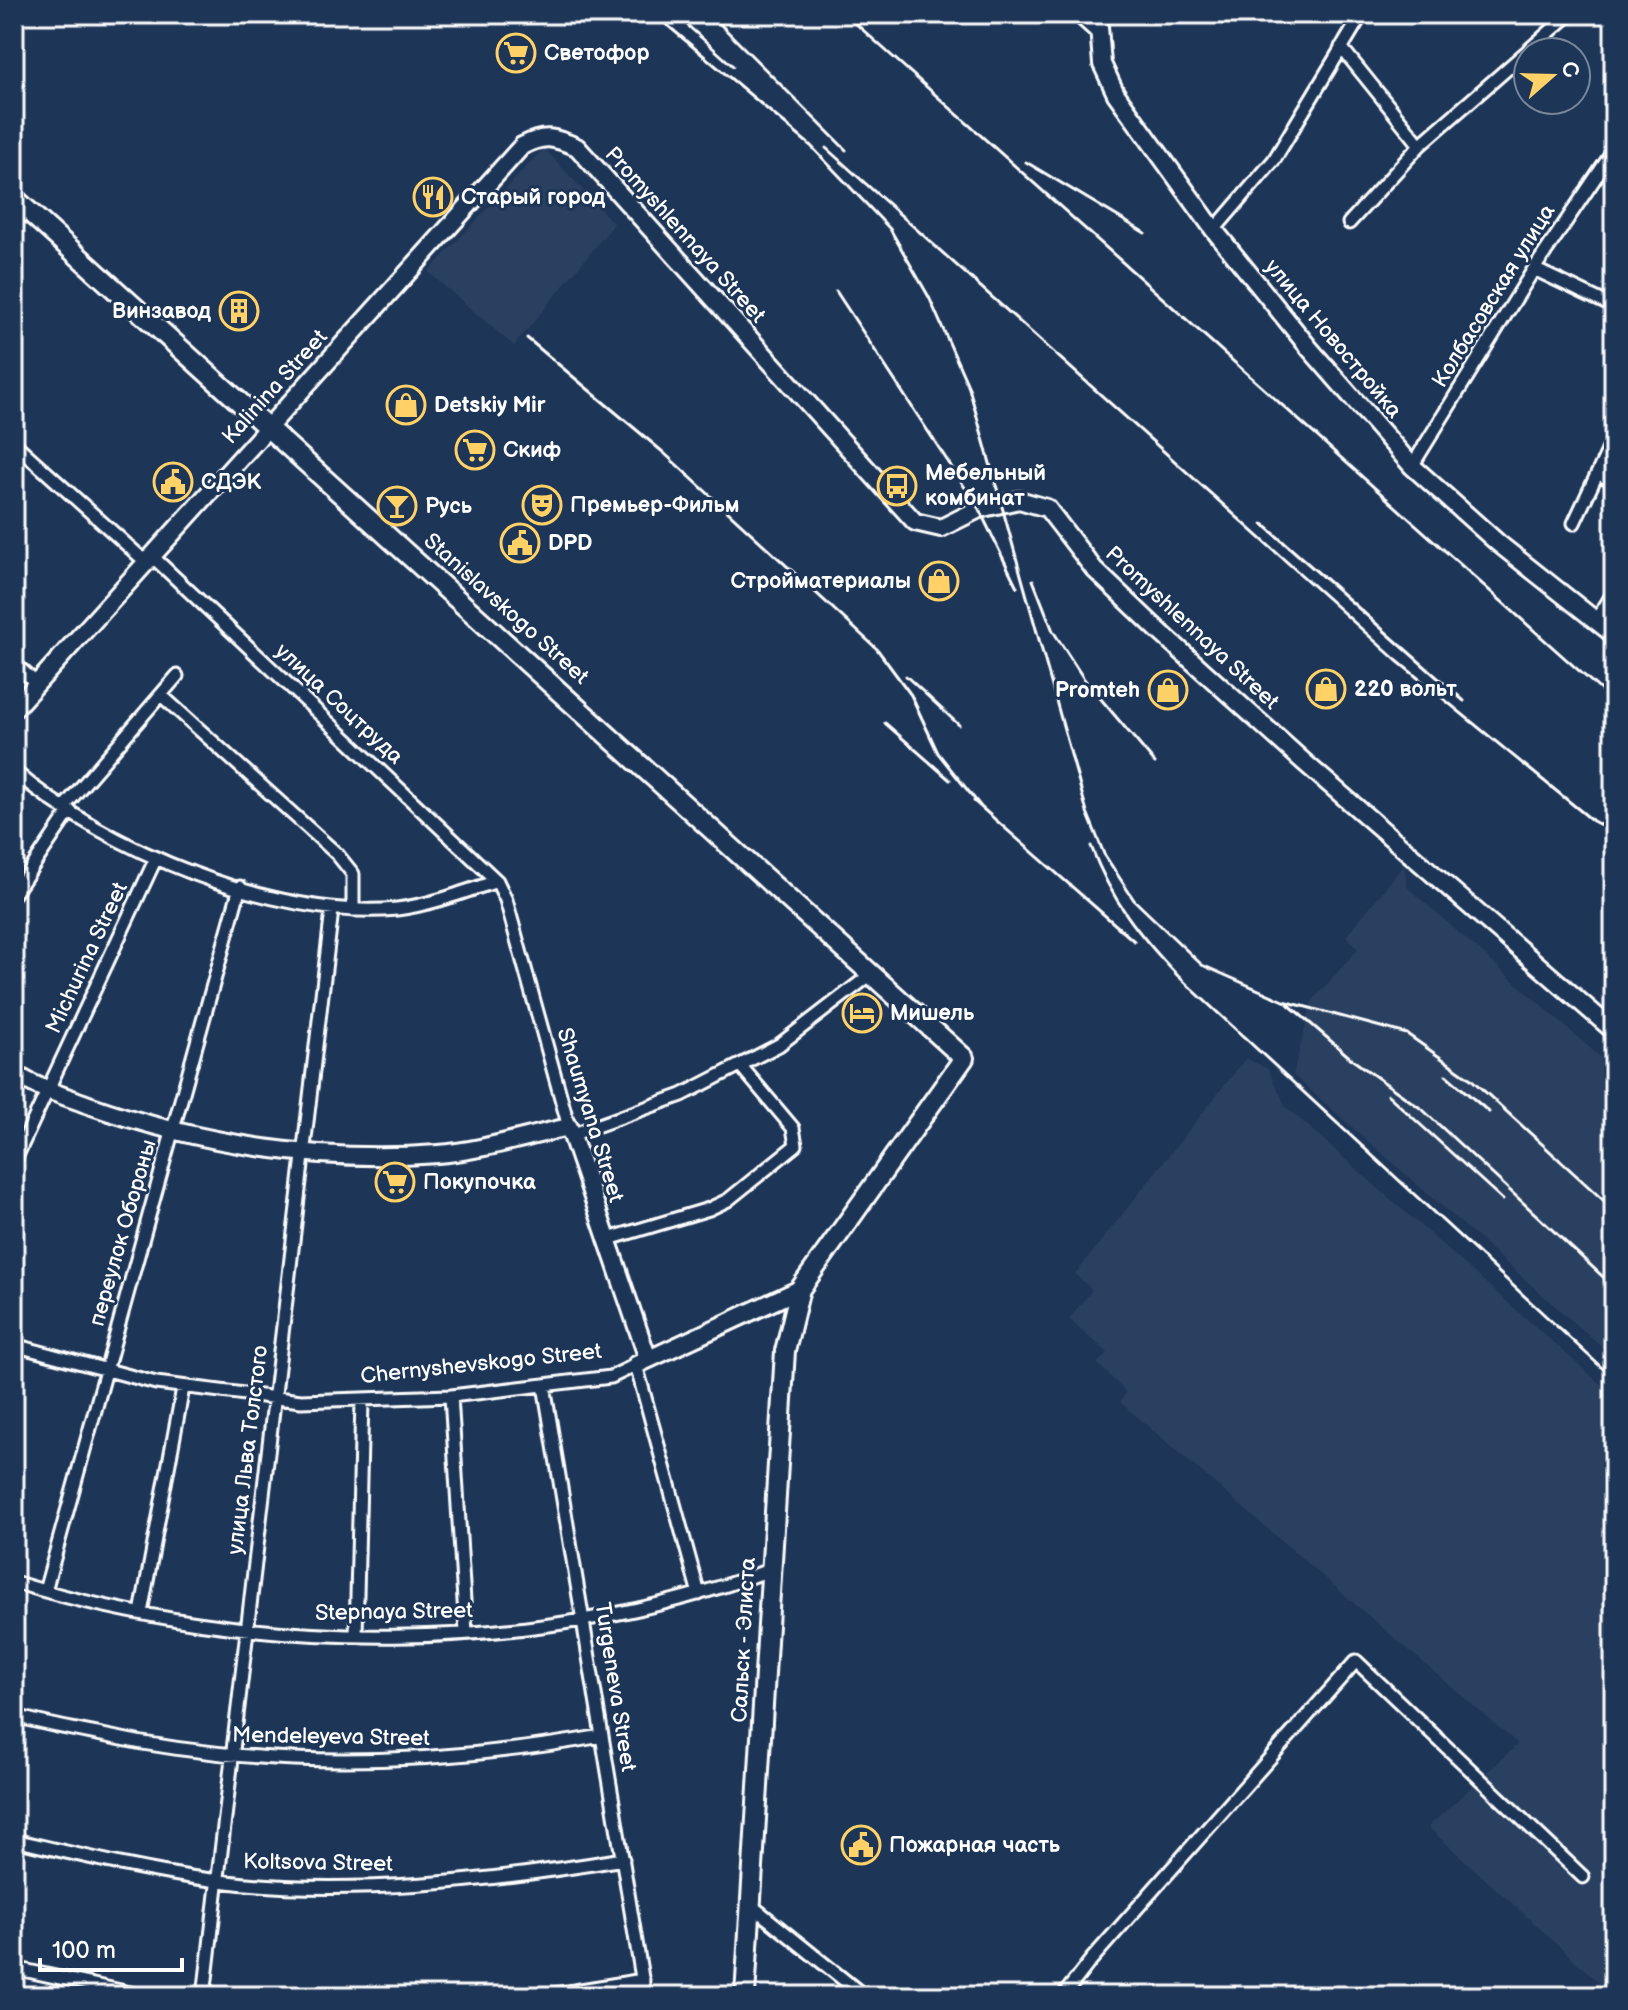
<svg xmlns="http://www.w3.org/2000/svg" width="1628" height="2010" font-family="'Balsamiq Sans',sans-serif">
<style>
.built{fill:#2a4161}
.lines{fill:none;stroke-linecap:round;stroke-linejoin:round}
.street-casing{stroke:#fff;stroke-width:17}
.secondary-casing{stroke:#fff;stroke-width:22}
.primary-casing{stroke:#fff;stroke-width:24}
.street{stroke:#1d3557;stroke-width:11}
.secondary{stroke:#1d3557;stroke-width:16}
.primary{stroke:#1d3557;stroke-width:18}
.rail{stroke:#fff;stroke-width:3}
.labels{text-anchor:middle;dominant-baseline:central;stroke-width:6;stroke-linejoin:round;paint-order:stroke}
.poi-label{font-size:22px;font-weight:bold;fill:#fff;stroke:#1d3557;text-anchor:start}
.street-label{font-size:22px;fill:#fff;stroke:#1d3557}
</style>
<rect width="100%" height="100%" fill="#1d3557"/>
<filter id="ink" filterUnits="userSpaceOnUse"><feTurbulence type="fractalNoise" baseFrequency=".0125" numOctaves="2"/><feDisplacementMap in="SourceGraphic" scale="16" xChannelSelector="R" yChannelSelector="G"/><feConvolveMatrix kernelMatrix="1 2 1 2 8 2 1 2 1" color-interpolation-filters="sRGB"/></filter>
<g filter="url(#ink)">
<path class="built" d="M544 148 614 224 514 346 428 272Z
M1404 865 1408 888 1614 1069V1358L1293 1075 1312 1001 1358 949 1346 936Z
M1246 1058 1268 1069 1286 1107 1614 1396V1996L1428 1827 1518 1744 1120 1402 1126 1392 1097 1363 1108 1353 1069 1319 1092 1290 1075 1274Z"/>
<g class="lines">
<g class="street-casing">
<path id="street" d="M1076 14 1098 34
M1341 47 1420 145
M1349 223 1420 145 1570 14
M1214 230 1274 160 1362 14
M1534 269 1614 307
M14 443 147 563
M1412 466 1534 269 1614 150
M1598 473 1614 482
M1574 523 1614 438
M153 557 497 881 506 900 569 1127
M1596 621 1614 592
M14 663 37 684
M161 695 337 854 353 874V910
M14 771C104 849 277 921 397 909 430 905 464 892 497 881
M64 807 177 676
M14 894 70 811
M571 1135 682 1095 779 1045 870 975
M14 1162 156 858
M605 1240 709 1209 728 1200 796 1145 793 1128 740 1065
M14 1345 156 1383 301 1401 451 1396 611 1377 636 1365 699 1594
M544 1385 645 1996
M451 1396 466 1632
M14 1582C250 1655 540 1658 772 1569
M45 1591 240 887
M141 1613 183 1388
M356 1635 362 1401
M14 1715C41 1724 69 1728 97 1734 265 1771 434 1766 602 1736
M14 1840C79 1855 145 1871 211 1880 341 1898 494 1881 623 1859
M752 1906 864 1996
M14 1968 144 1996
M204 1996 332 910
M543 1996 643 1980
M1063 1996 1091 1960 1356 1661 1583 1877"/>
</g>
<g class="secondary-casing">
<path id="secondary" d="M1098 14 1102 64 1116 94 1214 230 1310 349 1412 466 1498 543 1614 635
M14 709 522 146C544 134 554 137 577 147L915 522 941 528 979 509 1019 500 1047 508 1094 569 1158 630 1304 762 1614 1031
M14 1073C36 1088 62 1095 86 1104 198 1144 319 1163 438 1154 481 1151 526 1136 569 1127L648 1359
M636 1365 800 1289"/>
</g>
<g class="primary-casing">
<path id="primary" d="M14 198 964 1058 800 1289 785 1351 745 1996"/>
</g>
<use href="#street" class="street"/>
<use href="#secondary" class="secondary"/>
<use href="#primary" class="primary"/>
<path class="rail" d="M654 14 811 146 890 229 929 297 969 388 1087 812 1104 854 1134 900 1202 965 1284 1001 1407 1034 1471 1079 1614 1210
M675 14 733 66
M710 14 846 150
M845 14 1614 702
M826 148 1396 660 1593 821 1614 832
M1026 162 1145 233
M836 291 979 509 1017 587
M527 338 664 453 877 649 911 695 938 753 981 807
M1263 524 1464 701
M1033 580 1053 631 1084 679 1155 763
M906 676 959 725
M885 723 950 780
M974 801 1134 941
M1091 846C1111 900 1139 935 1178 976L1614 1379
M1288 1004 1354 1061 1423 1110 1614 1287
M1446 1075 1489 1112
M1388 1095 1503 1200"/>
</g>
</g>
<defs>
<g id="supermarket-ring" transform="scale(2)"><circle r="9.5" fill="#1d3557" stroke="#ffd166" stroke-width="1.5"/><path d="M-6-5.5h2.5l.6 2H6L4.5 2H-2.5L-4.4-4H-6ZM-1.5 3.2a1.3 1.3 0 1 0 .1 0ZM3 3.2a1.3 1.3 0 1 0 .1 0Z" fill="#ffd166"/></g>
<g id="restaurant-ring" transform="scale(2)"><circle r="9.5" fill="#1d3557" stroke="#ffd166" stroke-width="1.5"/><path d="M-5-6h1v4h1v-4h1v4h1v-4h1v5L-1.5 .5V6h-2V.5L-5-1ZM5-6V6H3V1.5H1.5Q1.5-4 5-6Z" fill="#ffd166"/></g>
<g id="building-ring" transform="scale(2)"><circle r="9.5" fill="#1d3557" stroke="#ffd166" stroke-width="1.5"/><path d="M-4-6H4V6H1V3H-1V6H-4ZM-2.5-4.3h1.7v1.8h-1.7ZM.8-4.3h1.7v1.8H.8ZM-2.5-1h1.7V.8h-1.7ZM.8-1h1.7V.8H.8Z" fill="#ffd166"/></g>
<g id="shop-ring" transform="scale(2)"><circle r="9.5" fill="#1d3557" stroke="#ffd166" stroke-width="1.5"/><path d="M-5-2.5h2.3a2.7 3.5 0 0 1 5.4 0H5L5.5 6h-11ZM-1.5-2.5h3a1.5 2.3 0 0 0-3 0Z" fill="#ffd166"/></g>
<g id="civic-ring" transform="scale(2)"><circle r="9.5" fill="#1d3557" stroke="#ffd166" stroke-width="1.5"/><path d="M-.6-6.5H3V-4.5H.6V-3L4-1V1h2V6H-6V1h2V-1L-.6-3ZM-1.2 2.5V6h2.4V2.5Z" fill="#ffd166"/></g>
<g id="bus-ring" transform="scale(2)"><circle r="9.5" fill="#1d3557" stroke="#ffd166" stroke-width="1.5"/><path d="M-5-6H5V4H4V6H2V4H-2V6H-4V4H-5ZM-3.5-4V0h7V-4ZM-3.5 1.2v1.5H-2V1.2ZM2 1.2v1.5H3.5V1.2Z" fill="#ffd166"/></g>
<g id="theatre-ring" transform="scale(2)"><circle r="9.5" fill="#1d3557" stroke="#ffd166" stroke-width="1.5"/><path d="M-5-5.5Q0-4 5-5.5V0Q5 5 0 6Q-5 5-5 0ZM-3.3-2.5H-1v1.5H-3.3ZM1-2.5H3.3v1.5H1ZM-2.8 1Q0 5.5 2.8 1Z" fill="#ffd166"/></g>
<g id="bar-ring" transform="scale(2)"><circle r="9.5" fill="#1d3557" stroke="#ffd166" stroke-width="1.5"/><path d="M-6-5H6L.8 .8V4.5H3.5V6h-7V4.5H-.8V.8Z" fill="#ffd166"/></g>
<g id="hotel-ring" transform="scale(2)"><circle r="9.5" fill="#1d3557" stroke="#ffd166" stroke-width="1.5"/><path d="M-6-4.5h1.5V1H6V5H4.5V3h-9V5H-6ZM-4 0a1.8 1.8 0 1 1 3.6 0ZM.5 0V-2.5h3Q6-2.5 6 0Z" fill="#ffd166"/></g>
</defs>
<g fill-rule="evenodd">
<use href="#supermarket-ring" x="516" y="53"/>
<use href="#restaurant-ring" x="433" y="197"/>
<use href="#building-ring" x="239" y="311"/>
<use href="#shop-ring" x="406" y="405"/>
<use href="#supermarket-ring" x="475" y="450"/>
<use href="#civic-ring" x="173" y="482"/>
<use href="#bus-ring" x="897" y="486"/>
<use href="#theatre-ring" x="542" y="505"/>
<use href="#bar-ring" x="397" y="506"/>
<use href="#civic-ring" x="520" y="543"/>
<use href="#shop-ring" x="939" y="581"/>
<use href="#shop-ring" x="1326" y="689"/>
<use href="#shop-ring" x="1168" y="690"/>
<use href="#hotel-ring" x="862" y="1013"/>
<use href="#supermarket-ring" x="395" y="1182"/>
<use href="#civic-ring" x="861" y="1845"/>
</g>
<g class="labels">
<g class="poi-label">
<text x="544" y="53">Светофор</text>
<text x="461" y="197">Старый город</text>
<text x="211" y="311" text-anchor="end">Винзавод</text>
<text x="434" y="405">Detskiy Mir</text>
<text x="503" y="450">Скиф</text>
<text x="925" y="473">Мебельный<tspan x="925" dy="25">комбинат</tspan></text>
<text x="201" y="482">СДЭК</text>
<text x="570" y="505">Премьер-Фильм</text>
<text x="425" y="506">Русь</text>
<text x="548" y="543">DPD</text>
<text x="911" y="581" text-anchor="end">Стройматериалы</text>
<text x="1354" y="689">220 вольт</text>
<text x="1140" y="690" text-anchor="end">Promteh</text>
<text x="890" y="1013">Мишель</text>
<text x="423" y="1182">Покупочка</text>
<text x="889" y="1845">Пожарная часть</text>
</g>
<g class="street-label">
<text transform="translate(685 235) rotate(48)">Promyshlennaya Street</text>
<text transform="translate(1494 296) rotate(-58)">Колбасовская улица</text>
<text transform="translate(1333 339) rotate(50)">улица Новостройка</text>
<text transform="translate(275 387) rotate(-48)">Kalinina Street</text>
<text transform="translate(506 609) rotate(42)">Stanislavskogo Street</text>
<text transform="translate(1192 628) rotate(43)">Promyshlennaya Street</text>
<text transform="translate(339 704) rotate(43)">улица Соцтруда</text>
<text transform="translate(87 958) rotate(-65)">Michurina Street</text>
<text transform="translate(590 1115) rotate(73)">Shaumyana Street</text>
<text transform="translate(123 1233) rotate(-74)">переулок Обороны</text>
<text transform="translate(481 1364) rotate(-6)">Chernyshevskogo Street</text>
<text transform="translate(248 1450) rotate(-83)">улица Льва Толстого</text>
<text transform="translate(394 1612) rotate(-1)">Stepnaya Street</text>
<text transform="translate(744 1640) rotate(-87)">Сальск - Элиста</text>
<text transform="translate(615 1687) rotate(81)">Turgeneva Street</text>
<text transform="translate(331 1737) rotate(1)">Mendeleyeva Street</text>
<text transform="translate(318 1863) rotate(1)">Koltsova Street</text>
</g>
</g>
<rect width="1628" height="2010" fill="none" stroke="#1d3557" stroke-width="48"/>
<rect x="24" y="24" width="1580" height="1962" fill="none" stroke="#fff" stroke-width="3" filter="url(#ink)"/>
<g transform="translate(1552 76) rotate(70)"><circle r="38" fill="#1d3557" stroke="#77869a" stroke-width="2"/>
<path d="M0-6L14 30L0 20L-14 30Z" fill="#ffd166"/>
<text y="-12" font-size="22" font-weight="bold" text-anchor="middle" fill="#ffffff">С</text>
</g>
<path d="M40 1958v12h142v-12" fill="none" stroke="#ffffff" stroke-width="4"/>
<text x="52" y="1958" font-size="24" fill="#ffffff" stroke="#1d3557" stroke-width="6" paint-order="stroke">100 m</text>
</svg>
